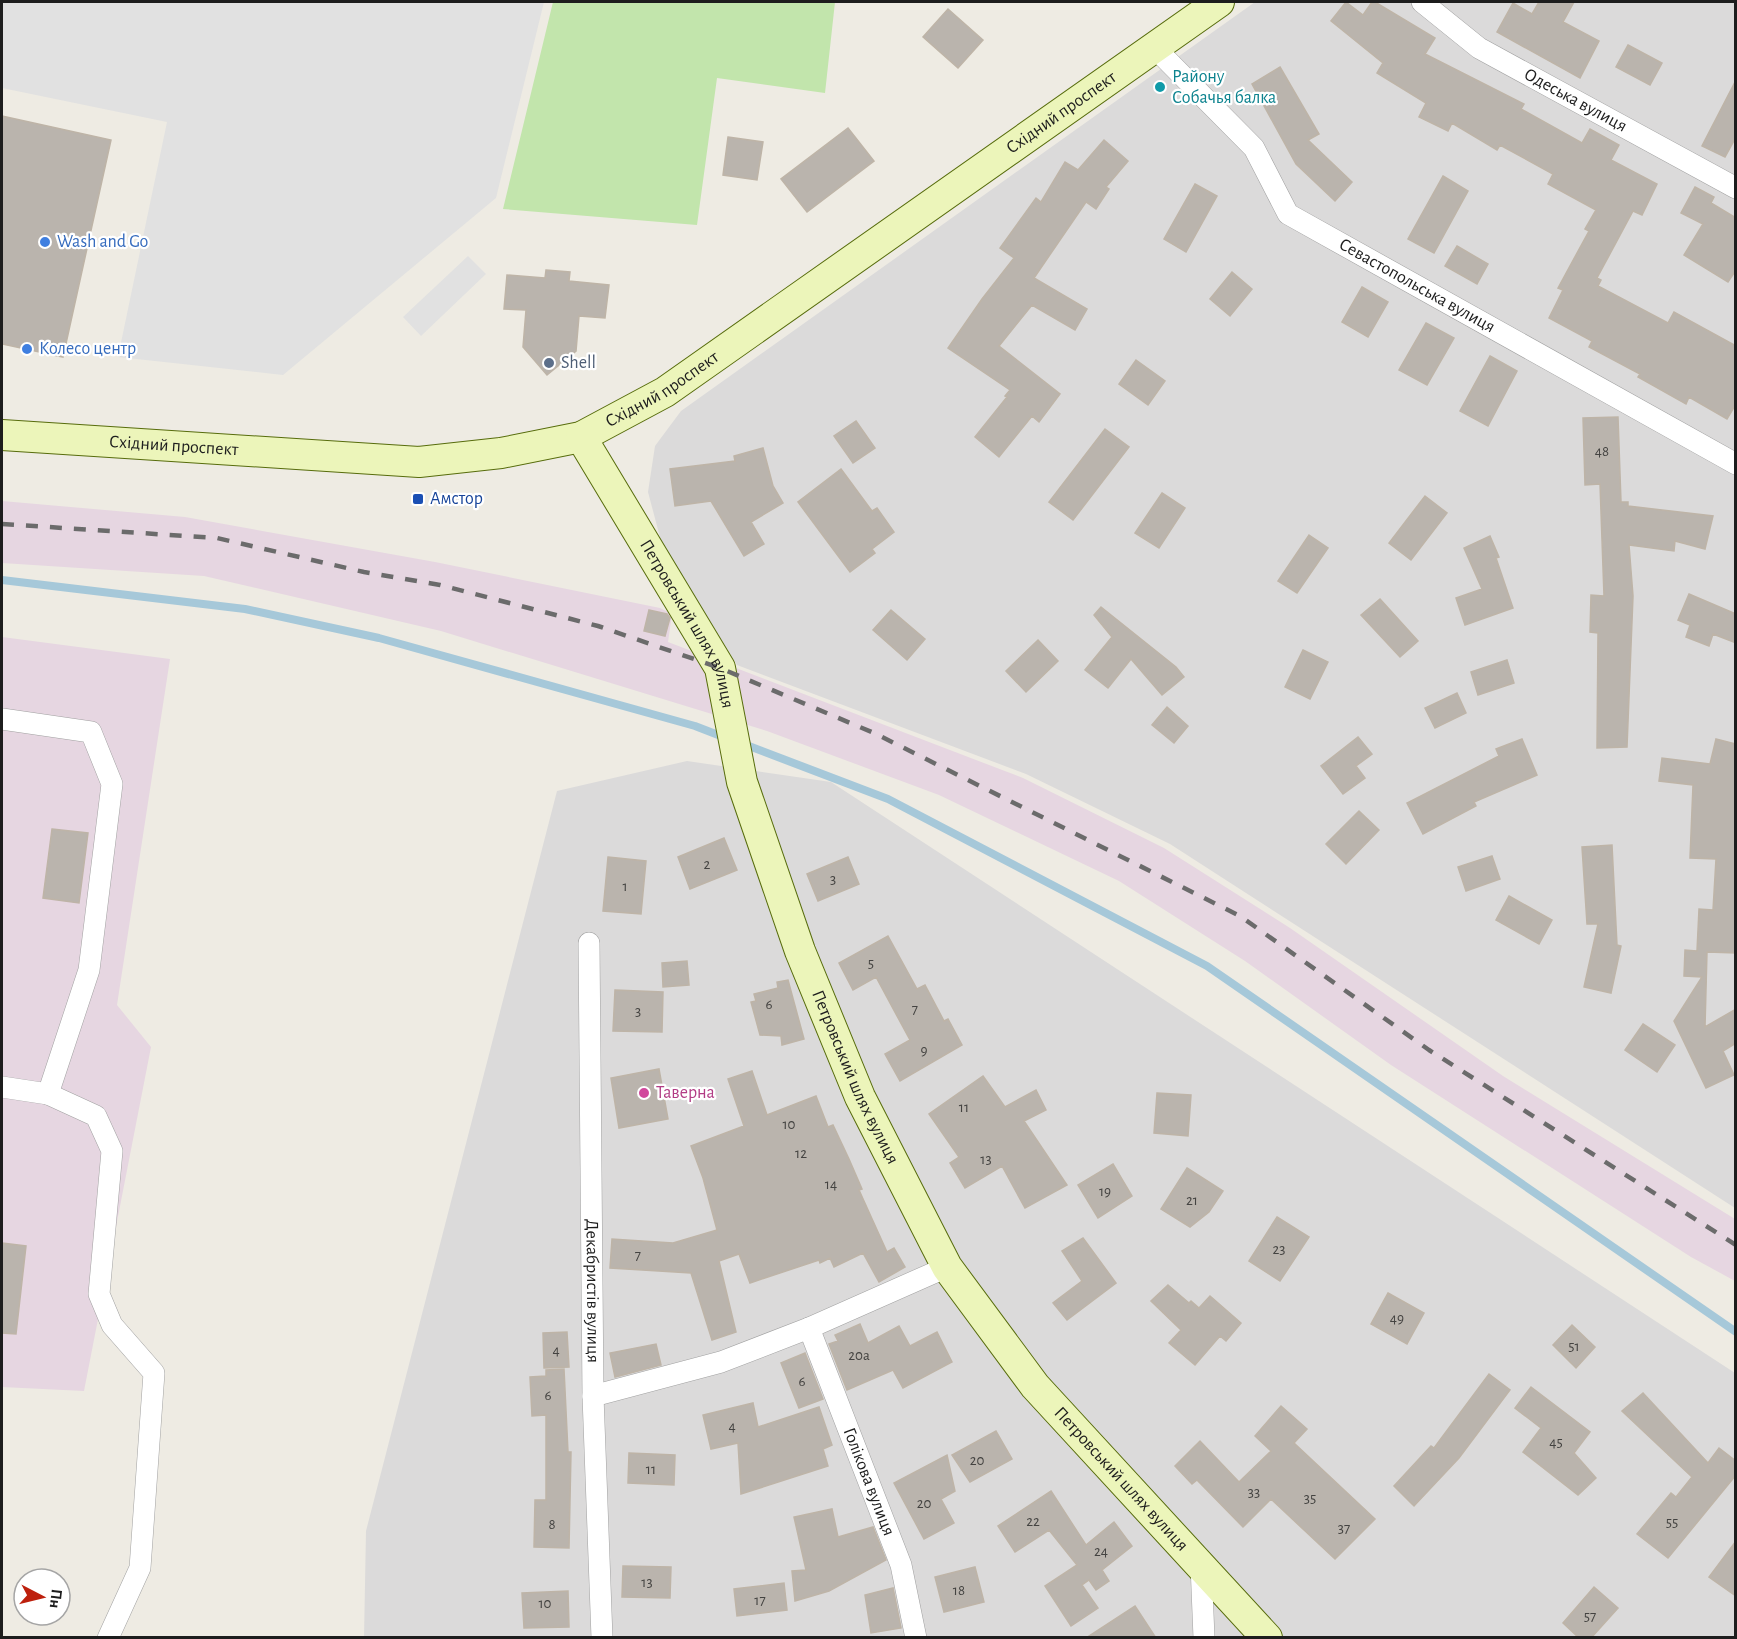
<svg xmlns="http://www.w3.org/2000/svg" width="1737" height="1639" font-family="'Alegreya Sans',sans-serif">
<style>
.residential{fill:#dbdada}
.industrial{fill:#e6d6e1}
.grass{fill:#c2e5ac}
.parking{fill:#e1e1e1}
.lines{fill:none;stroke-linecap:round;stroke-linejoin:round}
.stream{stroke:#a6c8d9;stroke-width:8}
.building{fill:#bab4ad;stroke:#beb4a7;stroke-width:1.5}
.street-casing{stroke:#a1a1a1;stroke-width:22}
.secondary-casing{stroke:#576c0c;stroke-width:32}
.street{stroke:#fff;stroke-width:21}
.secondary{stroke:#ecf5ba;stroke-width:30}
.rail{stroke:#6b6b6b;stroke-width:4.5;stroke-dasharray:12 12;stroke-linecap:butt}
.culture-dot{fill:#0f9aa8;stroke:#fff;stroke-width:2}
.shop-dot{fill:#3f7fe0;stroke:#fff;stroke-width:2}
.service-dot{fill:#5c6f8a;stroke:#fff;stroke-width:2}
.transit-dot{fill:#1a4fb4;stroke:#fff;stroke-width:2}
.hotel-dot{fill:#d1479c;stroke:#fff;stroke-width:2}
.labels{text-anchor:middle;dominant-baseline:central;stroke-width:4.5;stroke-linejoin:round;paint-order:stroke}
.number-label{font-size:15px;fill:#444341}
.culture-label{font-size:18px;fill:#0d838f;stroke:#fff;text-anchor:start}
.street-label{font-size:18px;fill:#1d1d1d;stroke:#fff}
.shop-label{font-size:18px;fill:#366cbe;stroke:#fff;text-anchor:start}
.service-label{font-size:18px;fill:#4e5e75;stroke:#fff;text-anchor:start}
.transit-label{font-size:18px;fill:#164399;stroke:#fff;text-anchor:start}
.hotel-label{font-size:18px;fill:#b23c85;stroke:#fff;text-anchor:start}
</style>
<rect width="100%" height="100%" fill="#eeebe3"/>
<path class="residential" d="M1255 2H1735V1208L1170 844 1026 774 737 665 661 541 648 492 655 446 681 411Z
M687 761 831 782 1735 1373V1637L364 1638 366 1531 557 791Z"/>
<path class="industrial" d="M2 501 185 517 435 562 660 608 672 614 668 642 1023 778 1164 848 1290 928 1503 1076 1735 1219V1281L1691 1257 1391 1065 1245 961 1119 881 939 795 767 731 441 631 204 576 2 563Z
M2 637 170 659 117 1005 151 1047 84 1391 2 1387Z"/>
<path class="grass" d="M553 2H835L825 93 717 78 697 225 503 209Z"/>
<path class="parking" d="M2 2H544L496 198 283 375 118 357 167 122 2 88Z
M468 256 486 274 421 336 403 317Z"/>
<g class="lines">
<path class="stream" d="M2 580 245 609 379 638 695 726 726 738
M741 743 888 799 1207 966 1736 1332"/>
</g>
<path class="building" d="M1346 2 1363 15 1372 2H1375L1435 38 1425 54 1524 104 1521 109 1582 143 1590 129 1619 145 1611 160 1657 184 1642 215 1633 211 1597 278 1601 280 1598 286 1668 323 1674 312 1736 346V404L1727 419 1689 397 1686 404 1638 377 1640 374 1589 347 1592 341 1549 318 1563 290 1558 288 1589 231 1585 229 1596 210 1548 184 1553 174 1500 145 1497 150 1452 123 1448 131 1419 117 1426 103 1377 73 1383 63 1331 21Z
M1539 2H1574L1563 22 1599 41 1580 78 1497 32 1513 3 1532 14Z
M948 9 983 40 958 68 923 37Z
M1628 45 1662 63 1650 85 1616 67Z
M1280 67 1319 134 1308 140 1352 182 1335 201 1296 164 1252 84Z
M1736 80V137L1725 157 1702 146Z
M2 116 111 140 63 357 2 344Z
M848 128 874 161 807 212 781 179Z
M728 137 763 142 757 180 723 175Z
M1104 140 1128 161 1106 187 1109 189 1096 209 1086 202 1034 278 1087 309 1075 330 1032 305 999 346 1060 394 1039 422 1032 416 999 457 975 437 1007 397 1005 396 1010 390 948 348 982 299 1014 258 1000 248 1036 198 1041 202 1065 162 1078 170Z
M1443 176 1468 191 1434 253 1408 239Z
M1195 184 1217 196 1186 252 1164 239Z
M1695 187 1714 197 1711 203 1736 218V270L1728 282 1684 255 1703 224 1681 213Z
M1457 246 1488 264 1477 284 1445 266Z
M546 270 570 272 569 281 609 285 605 318 579 316 576 351 547 375 523 347 526 310 504 309 507 275 545 278Z
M1232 272 1252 289 1230 316 1210 299Z
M1362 287 1388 302 1368 337 1342 322Z
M1426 323 1454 338 1427 385 1399 370Z
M1490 356 1517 371 1488 426 1460 411Z
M1136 360 1165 381 1148 405 1119 384Z
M1618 417 1621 502H1628V506L1713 516 1705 549 1675 541 1674 551 1629 545 1633 596 1627 747 1597 748 1598 633 1590 632 1591 595 1604 596 1600 484 1585 485 1583 418Z
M856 421 875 448 853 463 834 436Z
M1105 429 1129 447 1073 520 1049 502Z
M763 448 773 486 783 503 751 522 764 544 744 556 711 501 675 506 670 469 735 461 734 456Z
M841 469 872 511 877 508 894 532 872 549 875 553 850 572 798 502Z
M1162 493 1185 508 1159 548 1135 533Z
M1425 496 1447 513 1411 560 1389 543Z
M1309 535 1328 548 1297 593 1278 581Z
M1490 536 1499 557 1496 558 1513 608 1465 625 1456 598 1482 589 1464 548Z
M1689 594 1736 614V643L1713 634 1709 646 1686 637 1690 625 1678 620Z
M1380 599 1418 641 1400 657 1361 615Z
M1101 607 1176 667 1184 677 1162 695 1131 659 1108 688 1085 670 1112 637 1094 615Z
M649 610 667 614 670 618 665 636 644 631Z
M891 610 925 639 907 660 873 630Z
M1038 640 1058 661 1026 692 1006 671Z
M1303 650 1328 662 1310 699 1285 687Z
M1507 660 1514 683 1478 695 1471 672Z
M1457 693 1466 713 1435 728 1425 708Z
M1167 707 1188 726 1174 743 1152 725Z
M1358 737 1372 754 1356 766 1365 778 1343 794 1321 766Z
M1522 739 1537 775 1474 802 1476 806 1423 834 1407 803 1499 756 1496 749Z
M1716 739 1736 744V953L1707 952 1705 1027 1736 1009V1043L1723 1051 1734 1075 1706 1088 1674 1021 1702 977 1684 976 1685 950 1697 951 1699 909 1713 910 1716 859 1690 858 1693 785 1659 781 1662 758 1710 764Z
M1359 811 1379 830 1346 864 1326 844Z
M52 829 88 833 79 903 43 898Z
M724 838 737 870 690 889 678 857Z
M1612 845 1617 945 1621 946 1611 993 1584 987 1598 924H1587L1582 847Z
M1492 856 1500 879 1466 891 1458 867Z
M608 857 646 861 641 914 603 911Z
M848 857 859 884 818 901 807 874Z
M1509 896 1552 920 1539 944 1496 920Z
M888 936 917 989 925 985 944 1021 948 1019 962 1045 900 1081 885 1054 910 1040 876 977 853 990 839 963Z
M687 961 689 985 663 987 662 963Z
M788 980 804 1039 782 1045 781 1036 760 1035 751 1002 756 1001 754 994 778 988 777 982Z
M615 990 663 992 662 1032 613 1031Z
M1643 1024 1675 1045 1657 1072 1625 1050Z
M659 1069 668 1119 619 1128 611 1078Z
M752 1071 767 1115 816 1096 828 1127 833 1125 849 1159 862 1189 859 1190 887 1252 894 1248 905 1267 879 1282 863 1253 834 1267 830 1258 820 1263 819 1260 750 1283 739 1254 719 1261 736 1332 712 1340 691 1273 610 1268 612 1239 673 1243 717 1230 703 1178 691 1146 744 1126 728 1079Z
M983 1076 1005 1107 1036 1090 1046 1110 1024 1121 1067 1185 1025 1208 1002 1166 965 1188 950 1163 959 1157 929 1114Z
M1157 1093 1191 1095 1188 1136 1154 1133Z
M1113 1164 1132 1196 1098 1218 1078 1185Z
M1187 1168 1223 1191 1209 1212 1190 1227 1161 1209Z
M1277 1217 1309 1237 1280 1281 1249 1261Z
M1083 1238 1116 1283 1067 1320 1053 1303 1082 1281 1062 1251Z
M2 1243 26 1246 16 1334 2 1333Z
M1168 1285 1189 1303 1191 1301 1199 1308 1210 1296 1241 1323 1226 1341 1220 1336 1195 1365 1169 1343 1181 1330 1151 1301Z
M1388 1293 1424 1313 1407 1344 1371 1324Z
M860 1324 868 1343 899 1326 910 1346 937 1332 952 1362 903 1388 893 1370 847 1390 829 1344 838 1341 835 1335Z
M1572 1325 1595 1347 1576 1368 1553 1345Z
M567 1332 569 1367 544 1368 543 1333Z
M656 1344 661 1365 615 1377 610 1353Z
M805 1353 823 1399 799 1408 781 1363Z
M564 1369 568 1452H571L569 1548 534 1547 535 1500H546V1415L532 1416 530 1377 546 1376V1370Z
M1489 1374 1510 1390 1459 1458 1414 1506 1394 1486 1431 1446 1434 1448Z
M1531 1387 1590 1432 1574 1453 1596 1478 1578 1495 1523 1452 1541 1428 1515 1408Z
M1643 1393 1708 1463 1719 1448 1736 1461V1475L1668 1558 1637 1534 1671 1493 1676 1497 1692 1477 1622 1411Z
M753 1403 758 1427 819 1407 832 1445 823 1449 828 1466 741 1494 738 1443 711 1449 703 1415Z
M1281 1406 1307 1429 1294 1443 1375 1519 1335 1559 1271 1499 1243 1527 1197 1480 1192 1484 1175 1466 1200 1441 1239 1482 1271 1451 1255 1436Z
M996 1431 1012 1459 970 1482 952 1455Z
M629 1453 675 1455 674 1485 628 1483Z
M947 1455 955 1491 941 1499 954 1523 924 1539 894 1483Z
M1051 1491 1086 1545 1114 1522 1132 1546 1102 1570 1109 1581 1096 1590 1089 1580 1082 1585 1098 1608 1071 1626 1045 1586 1077 1565 1049 1530 1015 1552 998 1526Z
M832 1509 838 1537 873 1527 886 1560 829 1591 795 1601 792 1571 806 1570 794 1517Z
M1736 1541V1596L1709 1577Z
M623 1566 671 1567 670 1598 622 1597Z
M975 1567 984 1602 944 1612 935 1577Z
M784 1583 787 1610 737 1616 734 1589Z
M1594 1587 1618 1608 1591 1638H1579L1563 1623Z
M893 1588 901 1628 871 1633 865 1595Z
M568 1591 569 1627 524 1628 522 1593Z
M1135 1606 1156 1638H1086Z"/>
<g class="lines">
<g class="street-casing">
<g id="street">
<path id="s1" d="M1422 2 1479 48 1736 188"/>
<path id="s2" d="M1154 47 1254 148 1288 214 1736 464"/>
<path d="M2 719 91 732 112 784 89 970 48 1094 2 1087"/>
<path id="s3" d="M589 943 593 1396 602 1638"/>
<path d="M48 1094 96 1116 112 1151 99 1294 112 1325 154 1373 140 1568 108 1638"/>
<path id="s4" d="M809 1328 901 1565 916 1638"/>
<path d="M593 1396 721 1362 809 1328 947 1267"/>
<path d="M1201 1564 1204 1638"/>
</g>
</g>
<g class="secondary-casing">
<g id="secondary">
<path id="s5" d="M2 435 419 462 501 453 581 437 665 392 1219 2"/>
<path id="s6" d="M581 437 720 668 742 782 800 951 860 1097 947 1267 1035 1386 1267 1638"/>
</g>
</g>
<use href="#street" class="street"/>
<use href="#secondary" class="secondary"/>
<path class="rail" d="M2 524 217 538 364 572 440 585 598 626 720 668 874 733 1240 916 1429 1050 1736 1245"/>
</g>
<circle class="culture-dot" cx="1160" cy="87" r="6"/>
<g class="shop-dot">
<circle cx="45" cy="242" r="6"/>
<circle cx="27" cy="349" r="6"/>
</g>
<circle class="service-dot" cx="549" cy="363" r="6"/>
<rect class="transit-dot" x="412" y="493" width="12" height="12" rx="3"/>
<circle class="hotel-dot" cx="644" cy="1093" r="6"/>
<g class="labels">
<g class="number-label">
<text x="1602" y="451">48</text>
<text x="707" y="864">2</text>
<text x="833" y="879">3</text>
<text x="625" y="886">1</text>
<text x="871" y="963">5</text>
<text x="769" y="1004">6</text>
<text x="915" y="1009">7</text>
<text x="638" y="1011">3</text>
<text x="924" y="1050">9</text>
<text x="964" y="1107">11</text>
<text x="789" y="1124">10</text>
<text x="801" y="1153">12</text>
<text x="986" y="1159">13</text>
<text x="831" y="1184">14</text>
<text x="1105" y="1191">19</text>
<text x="1192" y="1200">21</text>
<text x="1279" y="1249">23</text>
<text x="638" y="1255">7</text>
<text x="1397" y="1318">49</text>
<text x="1574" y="1346">51</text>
<text x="556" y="1350">4</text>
<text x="859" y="1355">20а</text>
<text x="802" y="1381">6</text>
<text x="548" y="1395">6</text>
<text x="732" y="1426">4</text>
<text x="1556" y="1442">45</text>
<text x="977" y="1460">20</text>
<text x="651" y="1469">11</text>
<text x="1254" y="1492">33</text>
<text x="1310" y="1498">35</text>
<text x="924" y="1503">20</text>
<text x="1033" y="1521">22</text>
<text x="1672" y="1522">55</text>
<text x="552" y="1524">8</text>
<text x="1344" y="1528">37</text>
<text x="1101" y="1551">24</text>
<text x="647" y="1582">13</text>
<text x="959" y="1590">18</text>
<text x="760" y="1600">17</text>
<text x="545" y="1603">10</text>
<text x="1590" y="1616">57</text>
</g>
<g class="culture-label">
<text x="1172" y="77">Району<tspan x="1172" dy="21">Собачья балка</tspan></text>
</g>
<g class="street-label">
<text stroke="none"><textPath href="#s1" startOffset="183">Одеська вулиця</textPath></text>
<text stroke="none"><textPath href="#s5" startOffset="1162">Східний проспект</textPath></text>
<text stroke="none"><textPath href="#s2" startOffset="364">Севастопольська вулиця</textPath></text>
<text stroke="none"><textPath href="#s5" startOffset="676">Східний проспект</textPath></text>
<text stroke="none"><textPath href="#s5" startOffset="172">Східний проспект</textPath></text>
<text stroke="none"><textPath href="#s6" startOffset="216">Петровський шлях вулиця</textPath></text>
<text stroke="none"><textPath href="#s6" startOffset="702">Петровський шлях вулиця</textPath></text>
<text stroke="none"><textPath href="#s3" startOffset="348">Декабристів вулиця</textPath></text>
<text stroke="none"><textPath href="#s6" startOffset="1188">Петровський шлях вулиця</textPath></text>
<text stroke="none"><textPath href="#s4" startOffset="165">Голікова вулиця</textPath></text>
</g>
<g class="shop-label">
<text x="57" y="242">Wash and Go</text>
<text x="39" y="349">Колесо центр</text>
</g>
<g class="service-label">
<text x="561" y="363">Shell</text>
</g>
<g class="transit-label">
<text x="430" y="499">Амстор</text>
</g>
<g class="hotel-label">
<text x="656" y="1093">Таверна</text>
</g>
</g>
<rect width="1737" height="1639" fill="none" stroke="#1d1d1d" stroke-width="6"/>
<g transform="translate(42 1597) rotate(97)"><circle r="28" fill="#ffffff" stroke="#a5a5a5" stroke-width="1.5"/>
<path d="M0-4.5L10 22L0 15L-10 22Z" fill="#bd200d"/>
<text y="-9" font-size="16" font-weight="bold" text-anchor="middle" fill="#1d1d1d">Пн</text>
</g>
</svg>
